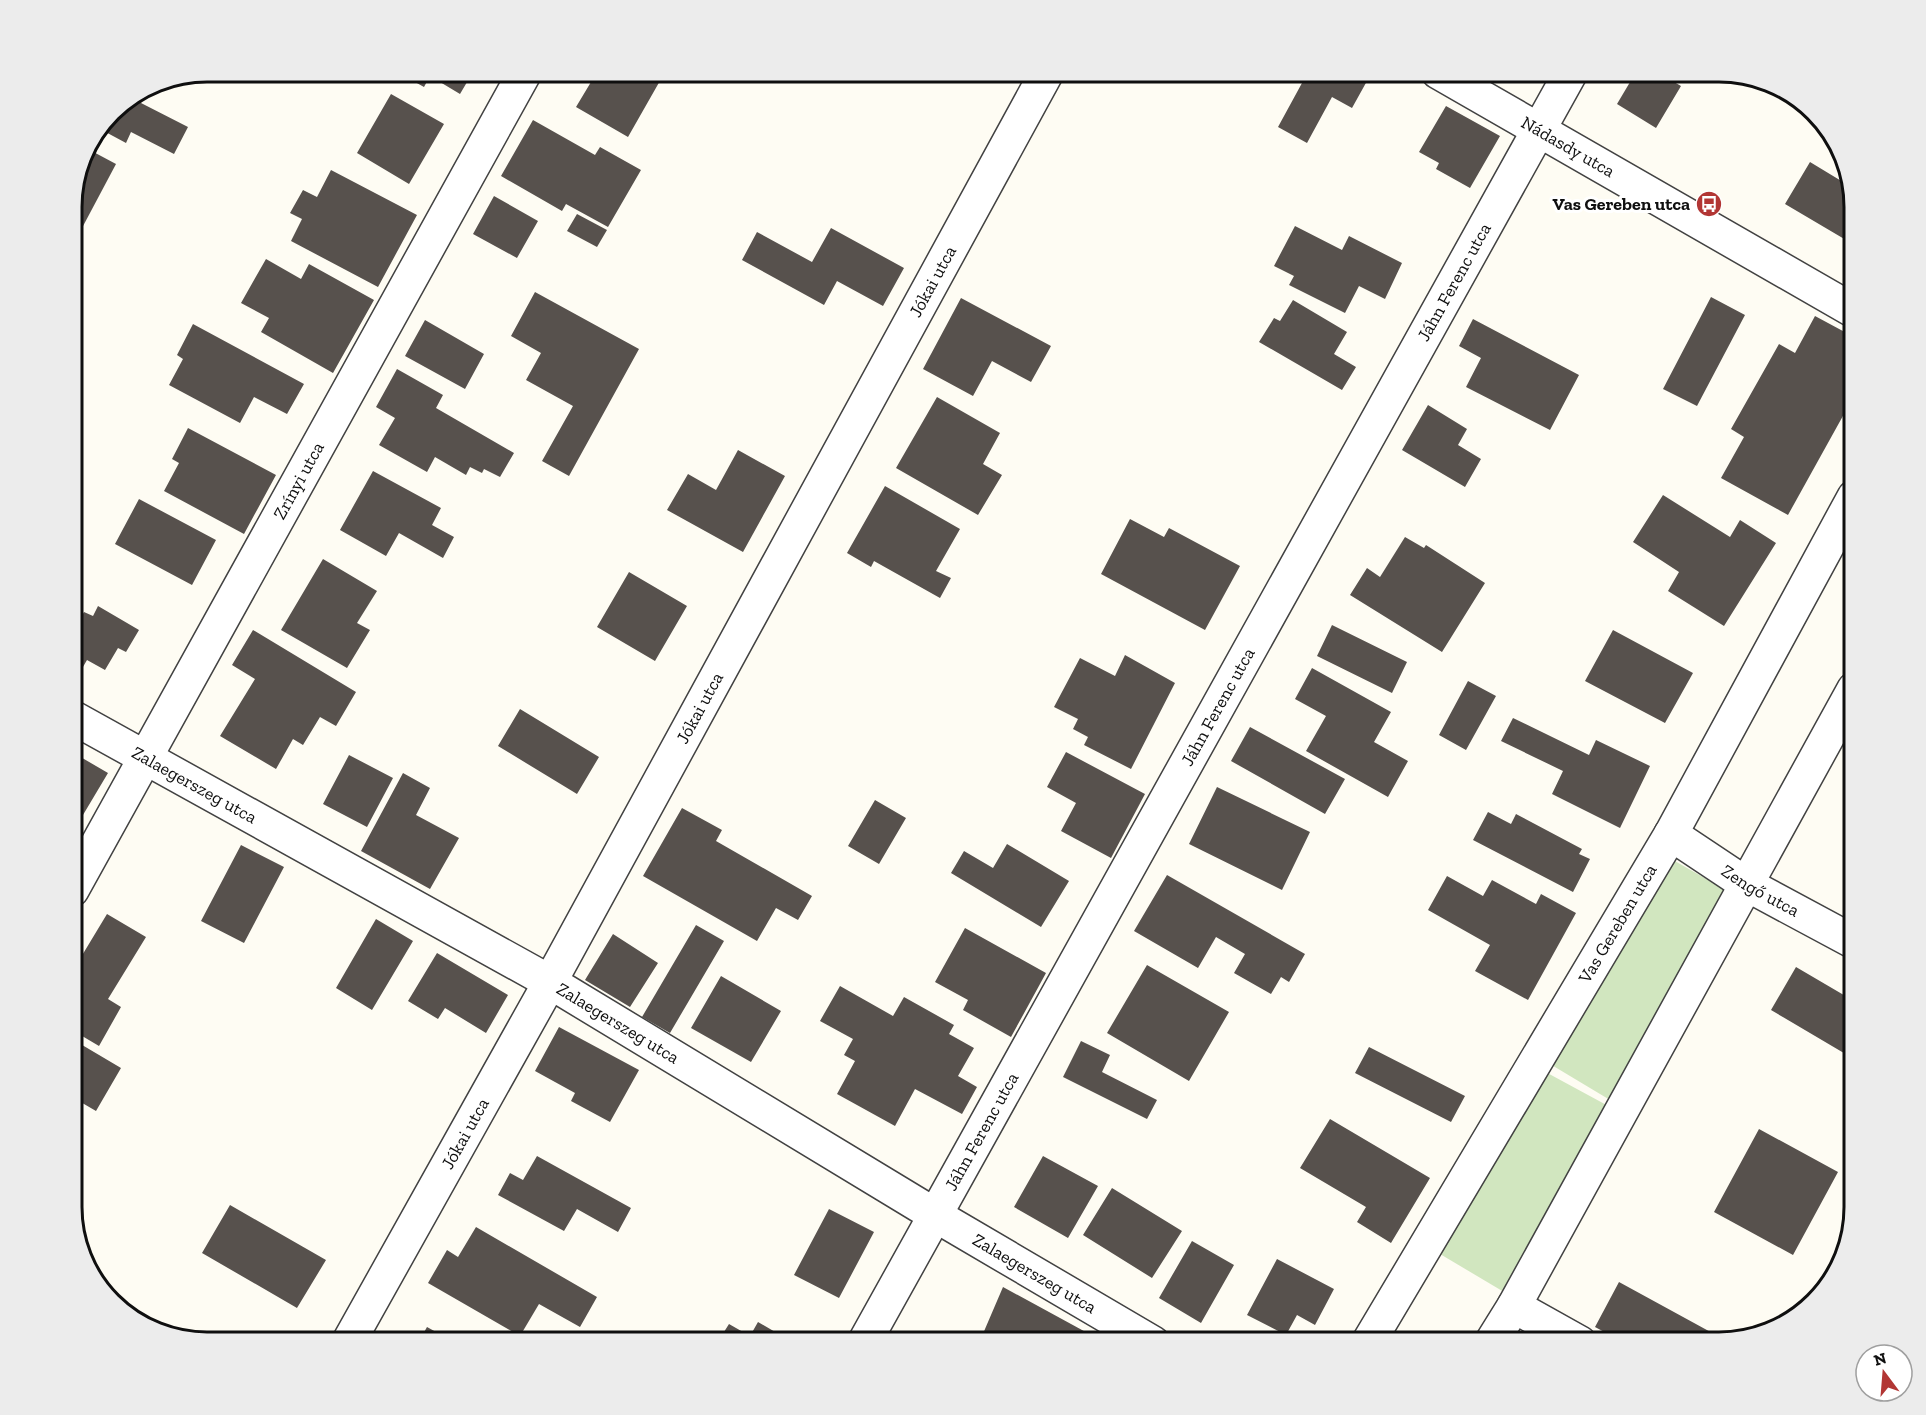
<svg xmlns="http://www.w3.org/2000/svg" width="1926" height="1415" font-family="'Zilla Slab',serif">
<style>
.green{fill:#d1e6bf}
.building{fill:#57514d}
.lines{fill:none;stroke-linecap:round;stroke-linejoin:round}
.minor-casing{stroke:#424242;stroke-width:36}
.minor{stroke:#fff;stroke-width:33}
.labels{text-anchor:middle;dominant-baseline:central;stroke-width:6;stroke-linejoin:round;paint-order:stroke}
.street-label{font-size:18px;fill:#0f0f0f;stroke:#fff}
.poi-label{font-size:18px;font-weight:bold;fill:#0f0f0f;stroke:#fff;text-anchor:end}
.rim{fill:none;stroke:#0f0f0f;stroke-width:3}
</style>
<rect width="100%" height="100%" fill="#fefcf3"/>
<path class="green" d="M1666 856 1731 893 1615 1103 1545 1061Z
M1540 1069 1612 1108 1509 1295 1435 1251Z"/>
<path class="building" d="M397 72H473L460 94 430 76 424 87Z
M597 72H665L628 137 576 107Z
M1308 72H1372L1352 108 1332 97 1307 143 1278 127Z
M1636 72H1657L1681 86 1656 128 1617 104Z
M149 87 141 103 188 127 174 154 131 132 126 143 100 129 118 106Z
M391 94 444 124 409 184 357 153Z
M1446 106 1500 136 1470 188 1436 169 1439 163 1419 152Z
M533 120 595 155 600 147 641 170 608 227 566 204 562 211 501 176Z
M86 148 116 164 82 228 72 222V198Z
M1810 162 1843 182 1846 175 1854 207V226L1846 240 1785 204Z
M331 170 417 215 378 287 291 241 302 219 290 213 303 190 317 197Z
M494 196 538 221 517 258 473 234Z
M577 214 607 230 597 247 567 231Z
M1295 226 1342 250 1349 236 1402 263 1385 299 1359 286 1345 313 1289 285 1294 276 1274 266Z
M831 228 904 268 883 306 837 281 824 305 742 260 757 232 812 262Z
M266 259 301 279 309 264 374 300 333 373 261 332 269 318 241 303Z
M535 292 639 349 569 476 542 461 573 406 526 380 541 353 511 336Z
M1711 297 1745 315 1697 406 1663 389Z
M961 298 1051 346 1031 382 992 361 973 396 923 369Z
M1293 300 1347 332 1334 354 1356 367 1342 390 1259 342 1274 318 1280 321Z
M1815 316 1854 337V396L1788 515 1721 478 1744 437 1731 429 1779 344 1795 353Z
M1473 319 1579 375 1550 430 1466 387 1481 358 1459 346Z
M425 320 484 354 465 389 405 356Z
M193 324 304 384 287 414 254 397 240 423 169 385 183 359 177 355Z
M397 369 443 395 436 408 514 453 500 477 484 469 482 473 470 467 466 475 435 457 427 472 379 445 395 418 376 407Z
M937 397 1000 433 983 464 1002 475 978 515 896 468Z
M1428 405 1467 429 1458 445 1481 459 1465 487 1402 450Z
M188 428 276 475 244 534 164 491 179 463 172 459Z
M738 450 785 476 743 552 667 510 688 474 716 490Z
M373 471 441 508 432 525 454 537 443 558 399 533 386 556 340 530Z
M885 486 960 529 936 571 951 578 940 598 874 561 871 567 847 553Z
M1663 495 1730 537 1740 520 1776 543 1724 626 1668 591 1679 572 1633 542Z
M139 499 216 540 192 585 115 544Z
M1130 519 1164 537 1169 528 1240 566 1205 630 1101 574Z
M1405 537 1424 548 1426 545 1485 583 1442 652 1350 595 1367 568 1380 577Z
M323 559 377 591 357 623 370 630 347 668 281 630Z
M629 572 687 606 655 661 597 627Z
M98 606 139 630 126 652 118 648 105 670 87 660 72 686V628L74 629 84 612 93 616Z
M1332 625 1407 662 1392 693 1317 656Z
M253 630 356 692 336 726 320 717 303 745 293 739 276 769 220 736 255 679 232 665Z
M1613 630 1693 673 1665 723 1585 681Z
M1125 655 1175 683 1131 769 1084 745 1088 737 1073 729 1078 719 1054 707 1080 658 1115 676Z
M1312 668 1391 712 1374 742 1408 761 1388 797 1306 751 1326 716 1295 699Z
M1468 681 1496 696 1466 750 1439 735Z
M520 709 599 757 577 794 498 746Z
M1513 718 1589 755 1596 740 1650 766 1620 828 1552 794 1563 771 1501 741Z
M1250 727 1345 779 1325 814 1231 761Z
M72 752 108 773 80 820 72 815Z
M1066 752 1145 794 1111 858 1061 831 1076 803 1047 787Z
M349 755 393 778 367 827 323 804Z
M403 773 430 788 416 815 459 838 430 889 361 851Z
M1217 787 1310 832 1282 890 1189 844Z
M875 800 906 818 879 864 848 846Z
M682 808 722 830 716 841 812 896 798 920 776 908 757 941 643 876Z
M1488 812 1511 824 1516 814 1582 849 1579 854 1590 859 1573 892 1473 840Z
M1007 844 1069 881 1041 927 951 873 964 851 993 868Z
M241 845 284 867 244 943 201 921Z
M1167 875 1305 954 1289 982 1281 977 1271 994 1234 973 1245 954 1216 937 1198 968 1134 931Z
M1447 876 1483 896 1492 880 1536 904 1541 894 1576 913 1528 1000 1475 971 1490 945 1428 910Z
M107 914 146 937 108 999 121 1007 99 1046 72 1030V972Z
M376 919 413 941 372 1010 336 988Z
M696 925 724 941 670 1033 642 1017Z
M965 928 1046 973 1011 1037 963 1010 968 1000 935 982Z
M613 934 658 963 630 1007 585 980Z
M437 953 508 995 486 1033 445 1008 438 1019 408 1001Z
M1147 965 1229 1012 1189 1081 1107 1033Z
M1796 967 1854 1001V1059L1771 1010Z
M721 976 781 1011 751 1062 691 1028Z
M840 986 893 1016 904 997 954 1025 949 1034 974 1048 958 1076 977 1087 962 1114 915 1089 895 1126 837 1094 855 1061 844 1055 853 1039 820 1021Z
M559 1027 639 1070 610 1122 571 1101 575 1093 535 1071Z
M72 1039 121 1068 96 1111 72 1097Z
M1081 1041 1110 1055 1102 1072 1157 1100 1147 1119 1063 1077Z
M1369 1047 1465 1096 1451 1122 1355 1073Z
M1330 1119 1430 1178 1391 1243 1357 1222 1366 1207 1300 1168Z
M1759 1129 1838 1172 1793 1255 1714 1212Z
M537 1156 631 1208 618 1232 577 1209 564 1231 498 1195 510 1173 523 1180Z
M1043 1156 1098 1186 1068 1238 1014 1207Z
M1112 1188 1182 1231 1152 1278 1083 1235Z
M230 1205 326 1260 297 1308 202 1253Z
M829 1209 874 1232 839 1298 794 1275Z
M476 1227 597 1297 580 1327 539 1304 520 1336 428 1283 447 1250 458 1257Z
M1192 1241 1234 1265 1201 1323 1159 1298Z
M1277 1259 1334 1289 1315 1325 1297 1315 1286 1335 1247 1315Z
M1619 1282 1727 1341 1718 1343H1625L1595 1327Z
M1003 1287 1093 1336 1089 1343H979Z
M758 1322 794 1343H717L729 1324 750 1336Z
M427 1327 456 1343H418Z
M690 1334 706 1343H684Z"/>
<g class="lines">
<g class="minor-casing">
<g id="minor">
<path id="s1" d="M1438 72 1854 311"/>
<path id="s2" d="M72 717 550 982 935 1215 1153 1343"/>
<path id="s3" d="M1671 834 1746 884 1854 942"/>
<path id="s4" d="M72 890 525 72"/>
<path d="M1514 1306 1580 1343"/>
<path id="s5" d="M348 1343 550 982 1047 72"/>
<path id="s6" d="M864 1343 1571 72"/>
<path id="s7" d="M1368 1343 1671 834 1854 497"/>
<path d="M1491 1343 1514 1306 1854 689"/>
</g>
</g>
<use href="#minor" class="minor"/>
</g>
<defs>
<g id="bus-disc" transform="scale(1.35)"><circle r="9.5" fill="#b23634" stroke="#fff"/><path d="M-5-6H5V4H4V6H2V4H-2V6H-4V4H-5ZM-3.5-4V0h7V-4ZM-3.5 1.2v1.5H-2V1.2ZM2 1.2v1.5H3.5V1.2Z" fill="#fff"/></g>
</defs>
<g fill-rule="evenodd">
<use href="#bus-disc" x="1709" y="204"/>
</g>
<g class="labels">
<g class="street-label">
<text stroke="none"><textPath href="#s1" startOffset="150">Nádasdy utca</textPath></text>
<text stroke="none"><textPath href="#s5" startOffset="1212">Jókai utca</textPath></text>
<text stroke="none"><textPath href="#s6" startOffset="1214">Jáhn Ferenc utca</textPath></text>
<text stroke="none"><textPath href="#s4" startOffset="468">Zrínyi utca</textPath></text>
<text stroke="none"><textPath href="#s6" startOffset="728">Jáhn Ferenc utca</textPath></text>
<text stroke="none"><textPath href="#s5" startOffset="726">Jókai utca</textPath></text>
<text stroke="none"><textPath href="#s2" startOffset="140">Zalaegerszeg utca</textPath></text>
<text stroke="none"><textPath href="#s3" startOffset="106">Zengő utca</textPath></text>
<text stroke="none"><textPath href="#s7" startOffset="488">Vas Gereben utca</textPath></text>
<text stroke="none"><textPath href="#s2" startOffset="626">Zalaegerszeg utca</textPath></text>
<text stroke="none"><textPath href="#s6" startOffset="242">Jáhn Ferenc utca</textPath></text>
<text stroke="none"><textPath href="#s5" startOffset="240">Jókai utca</textPath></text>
<text stroke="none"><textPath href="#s2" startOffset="1112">Zalaegerszeg utca</textPath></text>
</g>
<g class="poi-label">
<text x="1690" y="204">Vas Gereben utca</text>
</g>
</g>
<path d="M0 0H1926V1415H0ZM207 82H1719A125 125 0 0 1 1844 207V1207A125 125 0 0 1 1719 1332H207A125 125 0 0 1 82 1207V207A125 125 0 0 1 207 82Z" fill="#ececec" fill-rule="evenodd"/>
<path class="rim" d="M207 82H1719A125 125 0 0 1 1844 207V1207A125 125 0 0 1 1719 1332H207A125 125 0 0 1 82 1207V207A125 125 0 0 1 207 82Z"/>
<g transform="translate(1884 1373) rotate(344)"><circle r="28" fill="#ffffff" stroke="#9f9f9f" stroke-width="1.5"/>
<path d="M0-4.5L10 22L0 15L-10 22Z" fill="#b23634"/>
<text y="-9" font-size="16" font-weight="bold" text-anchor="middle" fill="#0f0f0f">N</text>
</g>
</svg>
